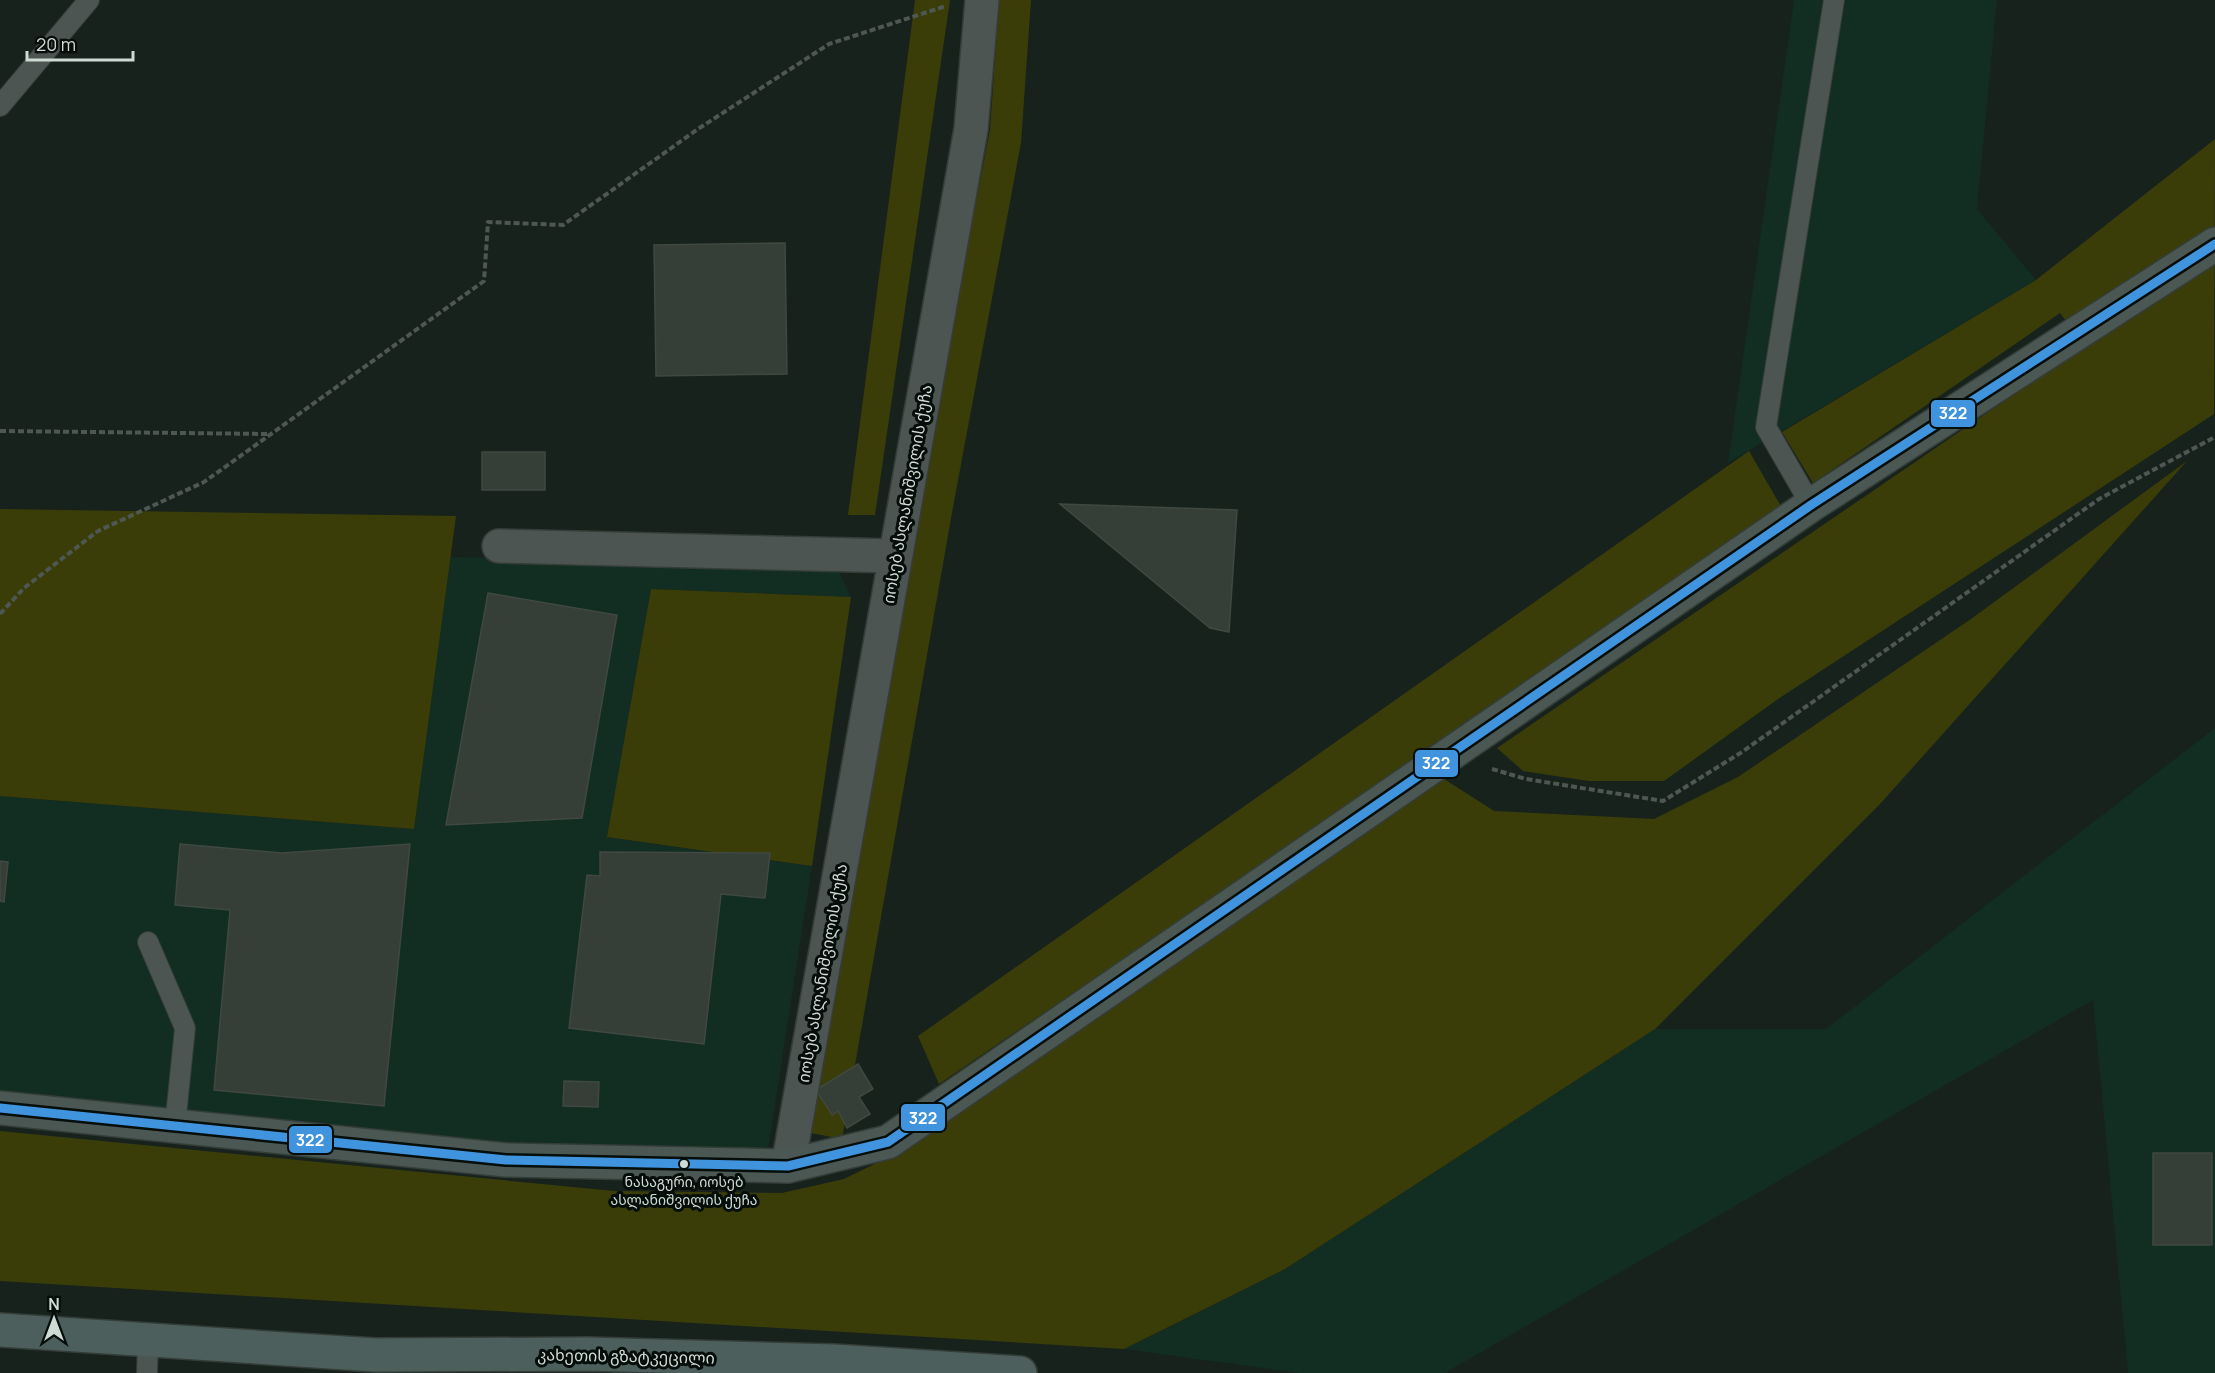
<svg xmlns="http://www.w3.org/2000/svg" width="2215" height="1373" font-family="Manrope,'Noto Sans Georgian',sans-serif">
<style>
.built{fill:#122d22}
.green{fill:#3b3d08}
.building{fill:#363e38;stroke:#404842;stroke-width:1.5}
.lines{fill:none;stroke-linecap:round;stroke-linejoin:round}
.lane-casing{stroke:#343d38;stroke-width:22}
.street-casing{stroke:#343d38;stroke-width:36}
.secondary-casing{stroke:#343d38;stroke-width:36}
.highway-casing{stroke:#343d38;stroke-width:36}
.path{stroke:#4f5753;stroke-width:4;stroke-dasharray:6 3;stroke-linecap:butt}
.lane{stroke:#4c5551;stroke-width:20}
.street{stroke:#4c5551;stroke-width:33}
.secondary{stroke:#4b5753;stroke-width:33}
.highway{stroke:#4d5f5c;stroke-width:33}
.bus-1-casing{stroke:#050e0a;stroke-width:14}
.bus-1{stroke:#4094de;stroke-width:9}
.bus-dot{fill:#cedbd4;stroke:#050e0a;stroke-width:2}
.labels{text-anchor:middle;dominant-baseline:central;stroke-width:6;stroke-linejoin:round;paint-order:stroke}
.bus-label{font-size:14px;fill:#cedbd4;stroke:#050e0a}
.street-label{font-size:16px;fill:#cedbd4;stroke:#050e0a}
.line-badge{stroke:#050e0a;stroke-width:2}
.badge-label{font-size:16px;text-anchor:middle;font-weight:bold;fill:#fff}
</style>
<rect width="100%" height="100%" fill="#17221d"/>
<path class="built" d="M1794 0H1997L1977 209 2036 280 1728 463Z
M450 557 836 565 851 597 651 589 607 837 812 866 768 1150 424 1141 0 1092V796L414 829Z
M2215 728V1373H2128L2093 1000 1445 1373H1300L1124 1349 1285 1269 1655 1029H1826Z"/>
<path class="green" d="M915 0H950L875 515H848Z
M999 0H1031L1021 143 953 507 842 1139 806 1132 910 537 990 130Z
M2215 139 2214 414 1778 699 1664 781H1589L1523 771 1497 748 2073 354 2076 334 2060 313 1813 483 1782 432 2036 280Z
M1749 451 1783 510 939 1084 918 1036Z
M2187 461 1880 804 1655 1029 1285 1269 1124 1349 0 1281V1131L614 1191 782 1193 844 1179 909 1147 1444 779 1494 811 1654 819 1738 777 1971 619Z
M0 509 456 516 414 829 0 796Z
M651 589 851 597 812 866 607 837Z"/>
<path class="building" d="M785 243 787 374 656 376 654 245Z
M482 452H545V490H482Z
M1060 504 1237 510 1229 632 1210 628Z
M488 593 617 615 582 818 446 825Z
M180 844 282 853 410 844 384 1106 214 1090 230 910 175 905Z
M600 852 770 853 765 898 721 894 704 1044 569 1028 587 875 600 876Z
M0 861 8 862 4 902 0 901Z
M858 1064 873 1089 859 1097 870 1114 847 1128 838 1111 832 1115 816 1090Z
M564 1081 599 1082 598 1107 563 1106Z
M2153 1153H2212V1245H2153Z"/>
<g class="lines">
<g class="lane-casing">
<path id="lane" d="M0 106 89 0
M1811 505 1766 427 1834 0
M148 942 185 1028 175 1126
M147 1373 148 1339"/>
</g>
<g class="street-casing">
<path id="street" d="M499 546 895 556
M788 1166 971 129 982 0"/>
</g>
<g class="secondary-casing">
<path id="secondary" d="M0 1108 506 1160 788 1166 888 1142 1811 505 2215 244"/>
</g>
<g class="highway-casing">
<path id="highway" d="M0 1330 375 1355 588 1354 834 1361 1020 1373"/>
</g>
<path class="path" d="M0 431 269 434
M0 614 24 588 98 531 204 482 484 281 488 222 563 225 698 129 829 44 946 6
M1492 769 1526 779 1663 801 1742 752 2099 499 2215 437"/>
<use href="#lane" class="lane"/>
<use href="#street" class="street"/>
<use href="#secondary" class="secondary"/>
<use href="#highway" class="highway"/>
<g class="bus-1-casing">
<path id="bus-1" d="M0 1108 506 1160 788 1166 888 1142 1811 505 2215 244"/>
</g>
<use href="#bus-1" class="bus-1"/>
</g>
<circle class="bus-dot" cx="684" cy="1164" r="5"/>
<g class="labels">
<g class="bus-label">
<text x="684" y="1181">ნასაგური, იოსებ<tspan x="684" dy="18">ასლანიშვილის ქუჩა</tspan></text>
</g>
<g class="street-label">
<text transform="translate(907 494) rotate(-80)">იოსებ ასლანიშვილის ქუჩა</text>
<text transform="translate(822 973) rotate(-80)">იოსებ ასლანიშვილის ქუჩა</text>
<text transform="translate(626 1356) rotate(1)">კახეთის გზატკეცილი</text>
</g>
</g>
<g class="line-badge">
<rect x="1930" y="399" width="46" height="29" rx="6" fill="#4094de"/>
<rect x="1414" y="749" width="45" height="29" rx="6" fill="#4094de"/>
<rect x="900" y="1103" width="46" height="29" rx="6" fill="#4094de"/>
<rect x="288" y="1125" width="45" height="29" rx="6" fill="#4094de"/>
</g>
<g class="badge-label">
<text x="1953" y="419">322</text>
<text x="1436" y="769">322</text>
<text x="923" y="1124">322</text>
<text x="310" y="1146">322</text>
</g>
<g transform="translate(54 1319)" stroke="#050e0a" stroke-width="4.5" paint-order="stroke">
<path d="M0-4.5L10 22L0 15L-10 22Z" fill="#cedbd4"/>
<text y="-9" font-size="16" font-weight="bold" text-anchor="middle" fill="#cedbd4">N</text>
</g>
<path d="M27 51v9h106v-9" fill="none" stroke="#cedbd4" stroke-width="3"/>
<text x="36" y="51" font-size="18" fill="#cedbd4" stroke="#050e0a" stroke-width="4.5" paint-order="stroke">20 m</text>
</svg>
